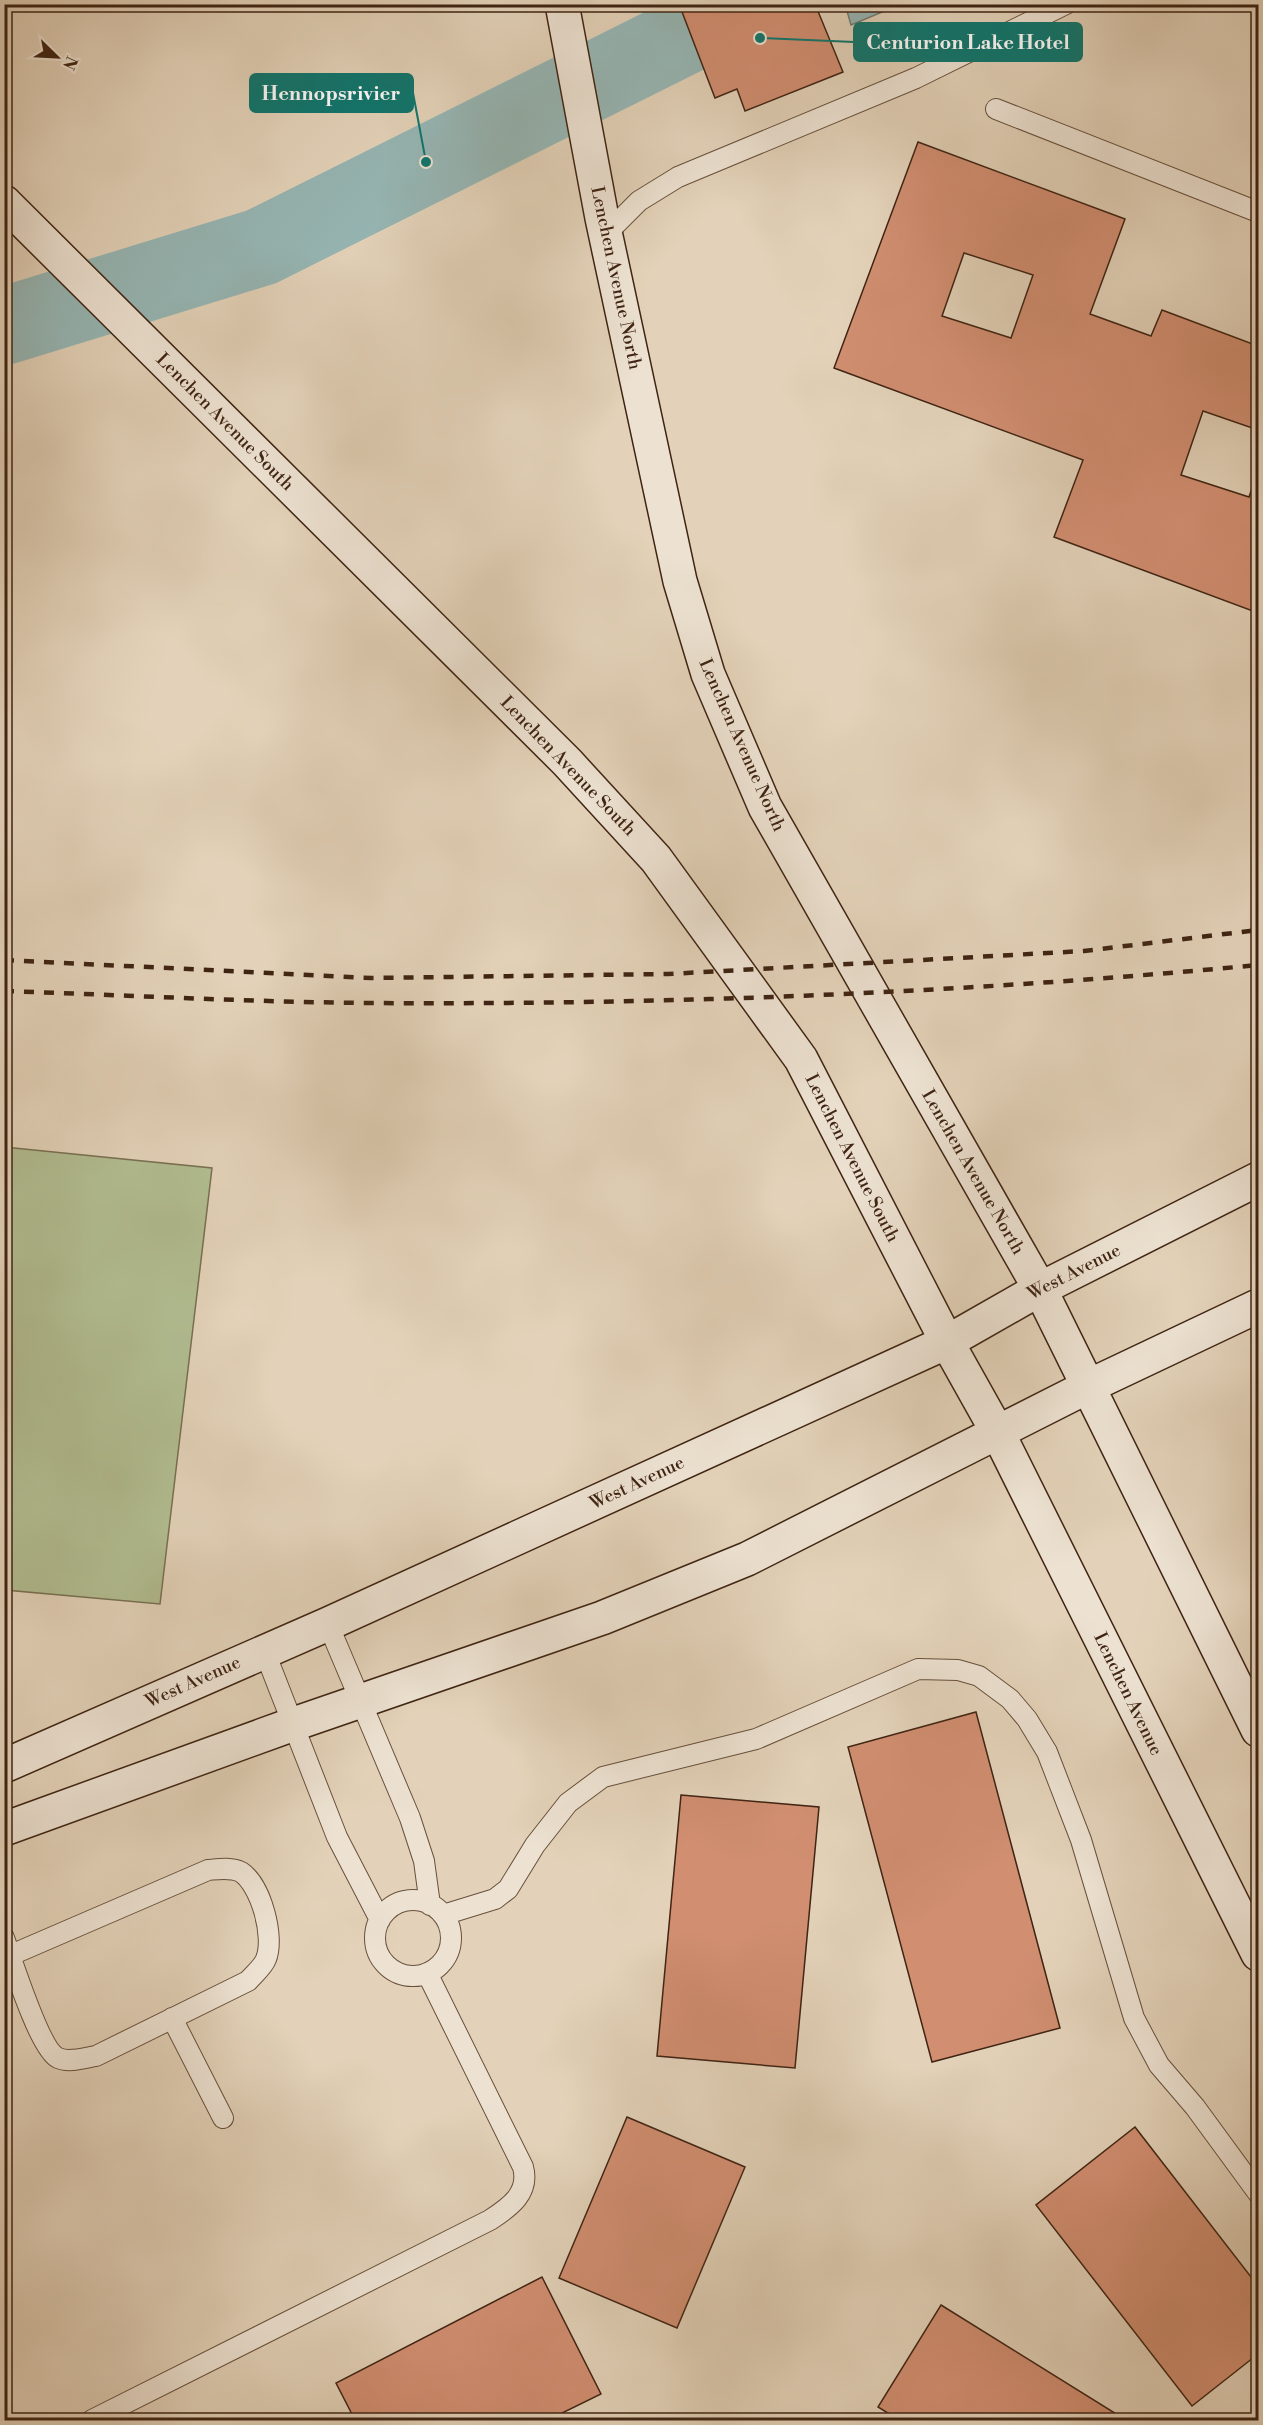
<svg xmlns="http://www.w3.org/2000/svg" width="1263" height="2425" font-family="'Libre Bodoni',serif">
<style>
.green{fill:#b1bd91;stroke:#787052;stroke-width:1.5}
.water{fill:#96b6b4;stroke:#737c74;stroke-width:1.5}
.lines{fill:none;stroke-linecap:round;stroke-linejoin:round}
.river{stroke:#96b6b4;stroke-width:78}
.building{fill:#d18e71;stroke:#3f2413;stroke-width:1.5;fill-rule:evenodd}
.lane-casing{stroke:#68503c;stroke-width:22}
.secondary-casing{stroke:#3f2413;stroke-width:36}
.lane{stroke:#ede2d2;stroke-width:20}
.secondary{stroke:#ede2d2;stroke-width:33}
.rail{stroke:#3f2413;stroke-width:4.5;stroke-dasharray:10 10;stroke-linecap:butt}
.labels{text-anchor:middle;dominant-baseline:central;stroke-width:6;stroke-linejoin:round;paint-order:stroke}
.street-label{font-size:18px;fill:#3f2413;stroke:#ede2d2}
.leader{fill:none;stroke:#0f766e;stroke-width:2}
.callout-dot{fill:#0f766e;stroke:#ede2d2;stroke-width:2}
.callout{fill:#0f766e;stroke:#0f766e;stroke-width:2}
.callout-label{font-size:20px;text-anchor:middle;font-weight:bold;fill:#fff}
</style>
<rect width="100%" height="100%" fill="#e3d2b9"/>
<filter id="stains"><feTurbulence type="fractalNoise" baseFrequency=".00333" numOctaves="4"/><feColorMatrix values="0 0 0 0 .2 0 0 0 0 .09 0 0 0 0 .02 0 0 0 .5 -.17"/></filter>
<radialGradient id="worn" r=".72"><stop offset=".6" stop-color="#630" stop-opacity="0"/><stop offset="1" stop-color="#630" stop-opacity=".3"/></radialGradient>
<path class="green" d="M4 1147 212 1168 160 1604 5 1590Z"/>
<path class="water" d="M845 4H899V5L851 25Z"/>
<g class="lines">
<path class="river" d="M4 326 261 247 748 4"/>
</g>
<path class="building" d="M679 4H815L843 72 745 111 737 89 715 98Z
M918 142 1125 219 1090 314 1151 336 1162 310 1258 346V430L1203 411 1181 475 1249 497 1258 471V613L1054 537 1083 460 834 368ZM964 253 1033 275 1011 338 942 316Z
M976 1712 1060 2028 932 2062 848 1747Z
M681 1795 819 1807 795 2068 657 2056Z
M627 2117 745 2167 677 2328 559 2278Z
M1135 2127 1258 2286V2354L1192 2406 1036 2205Z
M542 2277 601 2394 548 2420H355L336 2383Z
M941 2305 1126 2420H899L878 2407Z"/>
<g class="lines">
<g class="lane-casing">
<path id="lane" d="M996 109 1258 212
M606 234 639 201 678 177 916 78 1066 4
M328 1624 410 1818 424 1861 430 1905
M264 1650 337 1837 380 1920
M375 1938a38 38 0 1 1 76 0a38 38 0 1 1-76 0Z
M443 1915 495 1899 508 1889 535 1845 568 1803 603 1777 756 1739 918 1669 958 1670 979 1676 1010 1699 1027 1719 1047 1752 1081 1840 1134 2018 1159 2065 1195 2107 1258 2193
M4 1938C12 1960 40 2050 58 2058 69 2063 84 2058 96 2056L248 1981C254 1974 263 1967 266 1959 275 1937 261 1885 241 1872 231 1867 219 1869 208 1870L11 1955 4 1957
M172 2018 223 2118
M92 2420 490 2220C510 2207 530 2193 523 2167L427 1973"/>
</g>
<g class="secondary-casing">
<path id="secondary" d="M562 4 602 218 680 581 708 674 765 807 1040 1289 1258 1730
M4 202 567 762 656 859 801 1059 947 1342 998 1433 1258 1954
M4 1766 328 1624 947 1342 1040 1289 1258 1179
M4 1829 291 1725 602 1618 747 1559 1087 1387 1258 1306"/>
</g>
<use href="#lane" class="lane"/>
<use href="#secondary" class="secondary"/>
<path class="rail" d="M4 960 371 978 668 974 1084 951 1258 930
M4 991C126 995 248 1002 370 1003 666 1005 964 993 1258 965"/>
</g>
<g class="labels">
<g class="street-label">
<text transform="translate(616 278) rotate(78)">Lenchen Avenue North</text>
<text transform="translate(225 422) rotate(45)">Lenchen Avenue South</text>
<text transform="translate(742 745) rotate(66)">Lenchen Avenue North</text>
<text transform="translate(568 766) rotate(46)">Lenchen Avenue South</text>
<text transform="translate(852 1158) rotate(63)">Lenchen Avenue South</text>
<text transform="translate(973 1172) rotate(60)">Lenchen Avenue North</text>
<text transform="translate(1074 1272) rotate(-27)">West Avenue</text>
<text transform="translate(637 1483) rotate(-25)">West Avenue</text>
<text transform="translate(193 1682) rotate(-24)">West Avenue</text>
<text transform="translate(1128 1694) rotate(64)">Lenchen Avenue</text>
</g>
</g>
<path class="leader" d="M760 38L854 42M426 162L413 93"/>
<g class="callout-dot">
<circle cx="760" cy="38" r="6"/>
<circle cx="426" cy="162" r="6"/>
</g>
<g class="callout">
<rect x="854" y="23" width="228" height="38" rx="6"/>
<rect x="250" y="74" width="163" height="38" rx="6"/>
</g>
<g class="callout-label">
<text x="968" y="49">Centurion Lake Hotel</text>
<text x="331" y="100">Hennopsrivier</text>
</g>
<rect width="1263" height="2425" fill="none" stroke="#e3d2b9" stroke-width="24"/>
<rect x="6" y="6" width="1251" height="2413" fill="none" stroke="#3f2413" stroke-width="3"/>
<rect x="12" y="12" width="1239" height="2401" fill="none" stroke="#3f2413" stroke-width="1.5"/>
<g transform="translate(57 57) rotate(114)" stroke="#ede2d2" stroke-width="4.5" paint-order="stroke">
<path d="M0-4.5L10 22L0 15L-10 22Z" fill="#3f2413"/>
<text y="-9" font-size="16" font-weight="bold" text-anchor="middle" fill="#3f2413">N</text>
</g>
<rect width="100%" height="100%" filter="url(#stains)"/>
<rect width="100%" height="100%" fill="url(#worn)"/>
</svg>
